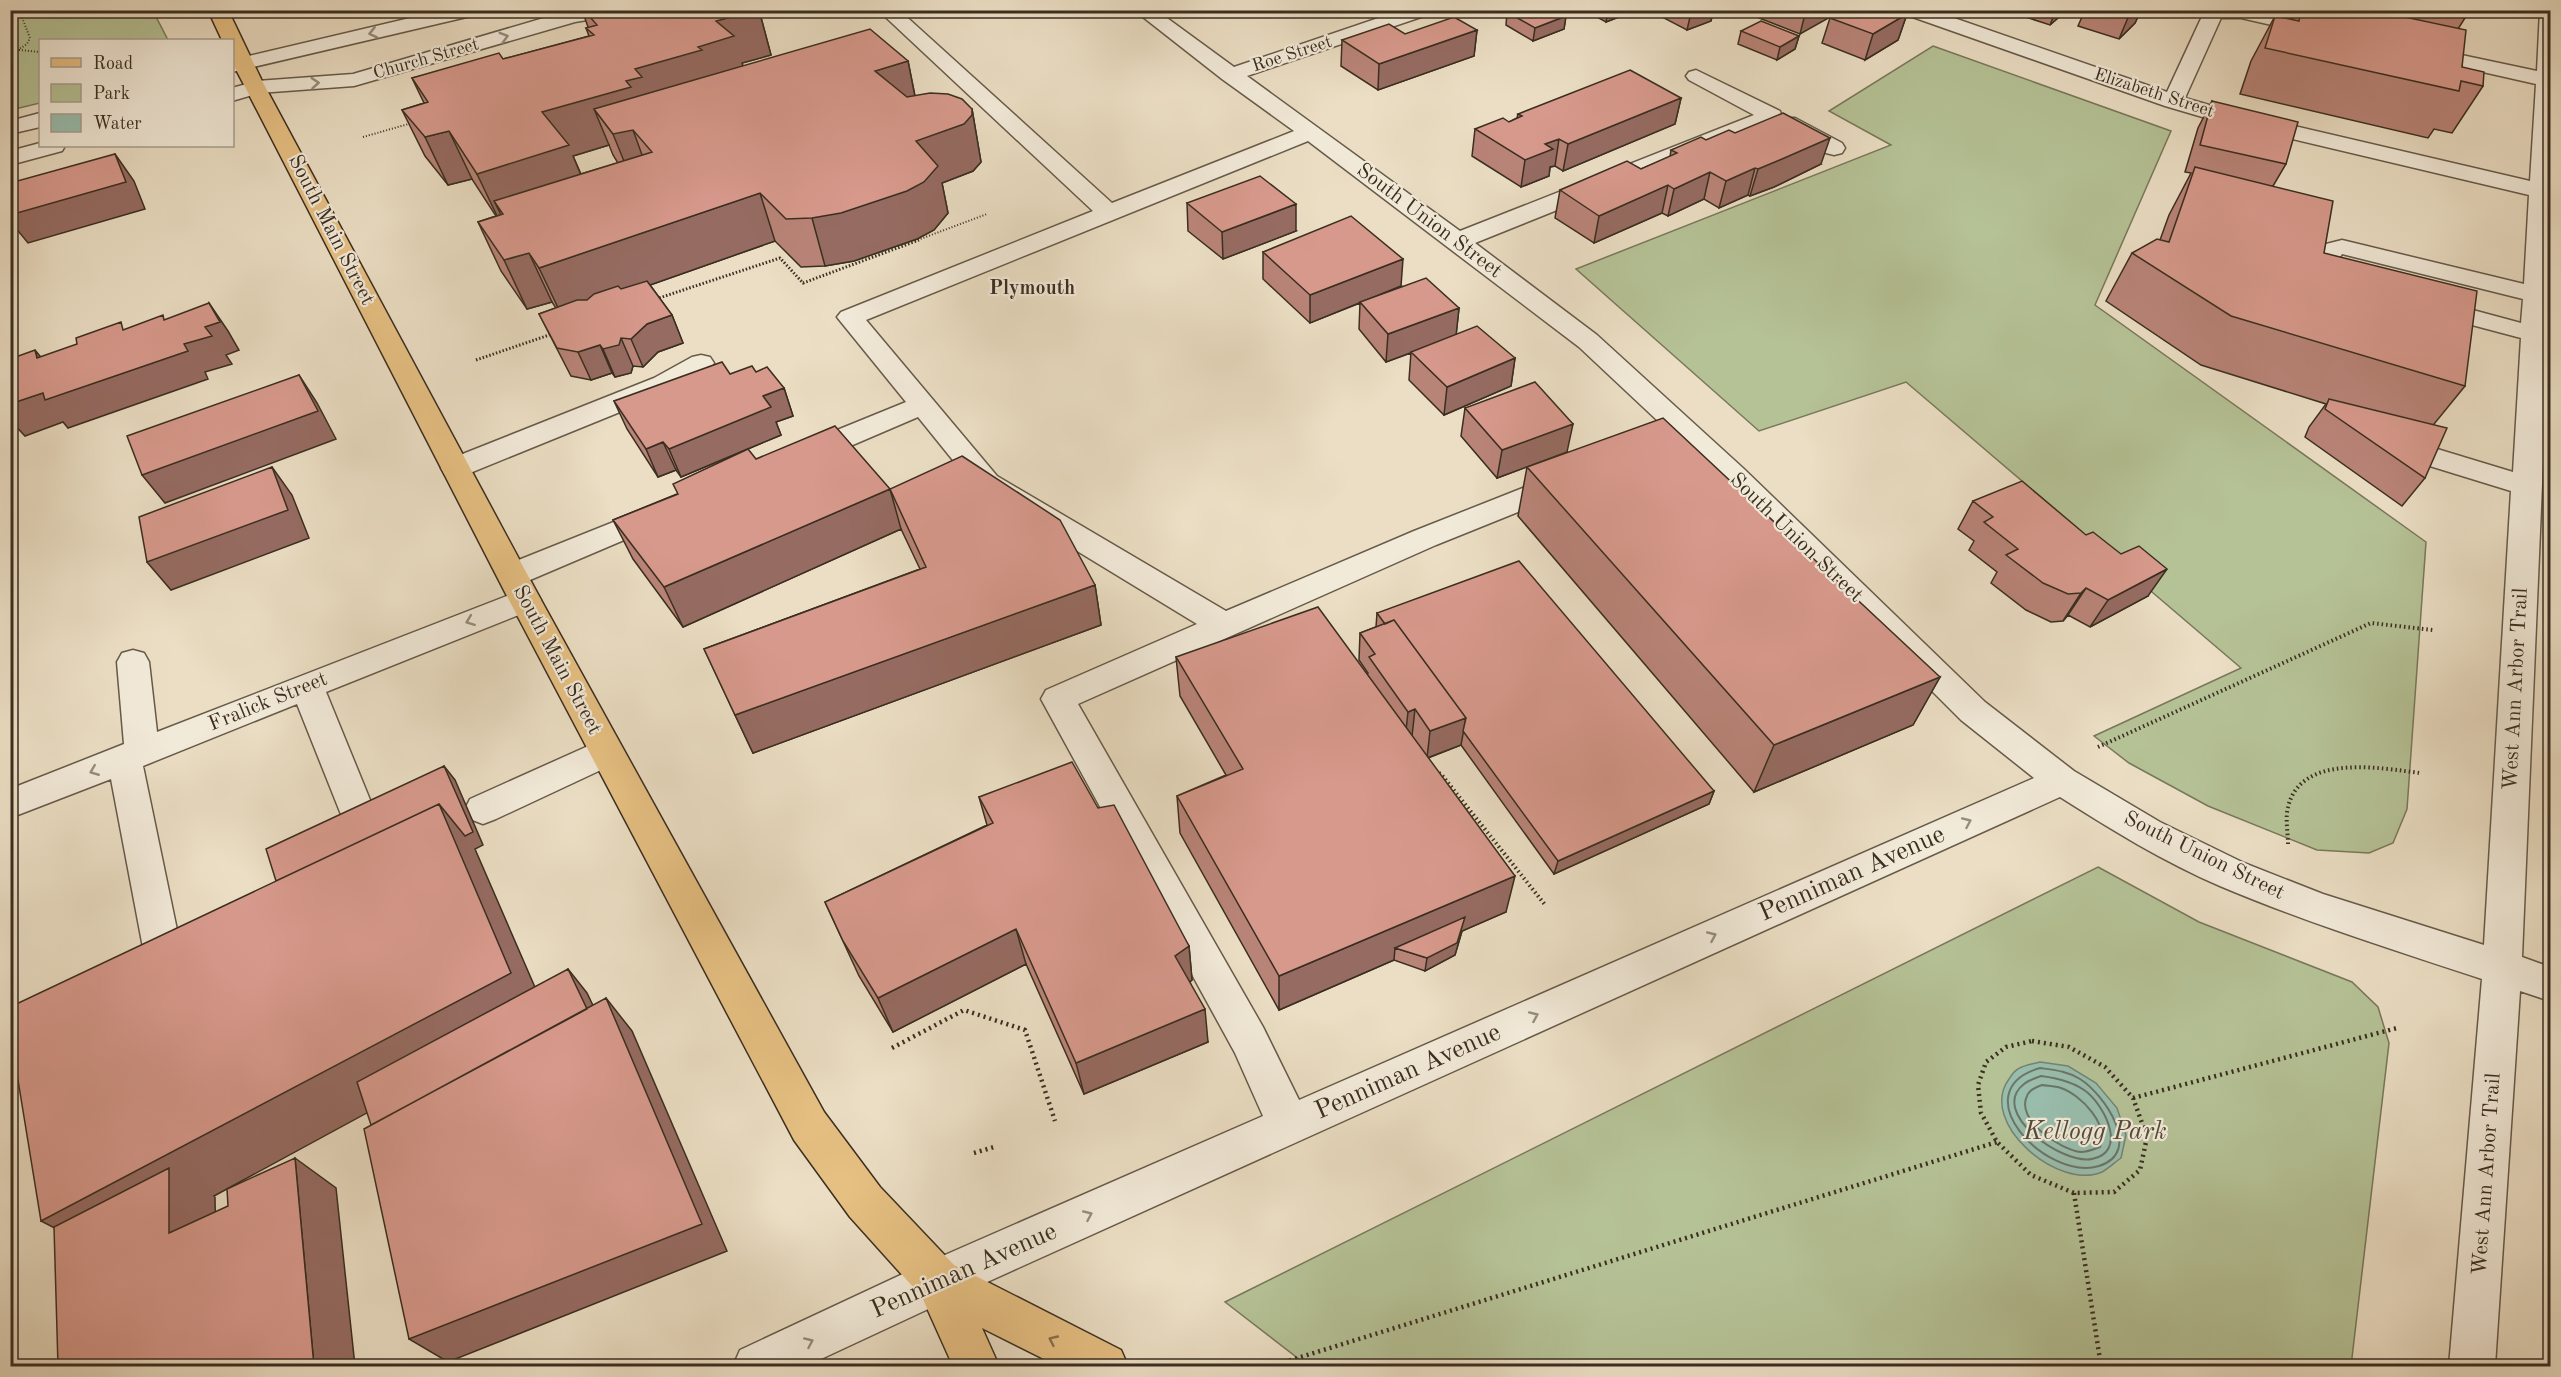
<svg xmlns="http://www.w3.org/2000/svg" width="2561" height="1377" font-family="'Old Standard TT',serif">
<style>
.green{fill:#b5c296;stroke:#78785b;stroke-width:1.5}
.water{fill:#99bdad;stroke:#738475;stroke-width:1.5}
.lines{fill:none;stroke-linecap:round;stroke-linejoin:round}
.shore{stroke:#6a7666;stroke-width:2}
.minor-casing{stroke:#665a49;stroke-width:3}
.major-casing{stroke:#3a2e20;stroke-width:3}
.path-far3{stroke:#3a2e20;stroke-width:2;stroke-dasharray:1 2;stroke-linecap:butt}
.path-far2{stroke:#3a2e20;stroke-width:3;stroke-dasharray:1.5 2;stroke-linecap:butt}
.path-far1{stroke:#3a2e20;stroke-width:4;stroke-dasharray:1.5 3;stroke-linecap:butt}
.path{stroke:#3a2e20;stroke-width:4.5;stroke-dasharray:2 4;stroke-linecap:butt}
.minor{fill:#f2ead9;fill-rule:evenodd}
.major{fill:#e6bf82;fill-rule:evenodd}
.wall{fill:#b98478;stroke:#3a2e20;stroke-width:1.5;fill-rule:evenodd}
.shaded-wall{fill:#966b62;stroke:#3a2e20;stroke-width:1.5}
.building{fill:#d7998c;stroke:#3a2e20;stroke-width:1.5}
.oneway{stroke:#968c7c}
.oneway2{stroke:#876f4c}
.labels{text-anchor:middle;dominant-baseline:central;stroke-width:4.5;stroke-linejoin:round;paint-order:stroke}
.far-street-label{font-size:18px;fill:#3a2e20;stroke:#f2ead9}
.far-quarter-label{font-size:20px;font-weight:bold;fill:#3a2e20;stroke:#f2ead9}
.street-label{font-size:21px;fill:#3a2e20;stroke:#f2ead9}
.near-street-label{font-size:26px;fill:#3a2e20;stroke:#f2ead9}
.near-park-label{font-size:26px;font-style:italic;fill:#534c38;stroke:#f2ead9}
</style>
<rect width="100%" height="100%" fill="#ebdec4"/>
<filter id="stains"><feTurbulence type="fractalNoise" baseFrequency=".00333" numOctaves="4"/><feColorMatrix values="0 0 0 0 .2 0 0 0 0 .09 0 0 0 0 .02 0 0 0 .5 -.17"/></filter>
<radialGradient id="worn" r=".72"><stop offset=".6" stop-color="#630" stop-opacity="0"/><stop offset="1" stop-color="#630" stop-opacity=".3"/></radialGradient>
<path class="green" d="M10 11H153L168 40H40V103L11 110Z
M1933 46 2171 131 2095 305 2426 542 2407 809 2393 843 2369 853 2317 850 2208 806 2129 763 2094 736 2241 668 1906 382 1759 431 1576 269 1891 145 1829 111Z
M2098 867 2199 922 2352 982 2378 1007 2389 1043 2351 1366H1308L1225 1302Z"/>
<path class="water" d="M2040 1062 2068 1066 2096 1083 2117 1108 2126 1135 2121 1158C2115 1162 2108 1169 2102 1172 2059 1191 1977 1123 2009 1079 2011 1076 2014 1071 2018 1069 2024 1065 2033 1064 2040 1062Z"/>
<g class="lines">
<path class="shore" d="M2040 1068C2054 1070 2067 1071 2080 1079 2104 1094 2144 1152 2099 1166 2046 1182 1961 1091 2040 1068Z
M2041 1076C2057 1078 2075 1082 2088 1093 2106 1109 2127 1152 2092 1159 2062 1165 1988 1112 2024 1084 2029 1080 2036 1078 2041 1076Z
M2042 1085C2048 1086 2055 1086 2061 1088 2081 1095 2110 1125 2100 1147 2094 1149 2088 1152 2081 1152 2061 1150 2015 1120 2027 1096 2029 1090 2036 1087 2042 1085Z"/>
<g class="minor-casing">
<path id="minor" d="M444 10H480L478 14 471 16 232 72V60Z
M571 10H626L624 14 575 22 354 86 259 93 232 101V88L257 81 353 74Z
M878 10H899L1112 203 1294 131 1222 79 1134 10H1156L1234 67 1402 10H1432L1430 14 1247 76 1460 231 1754 115 1689 80 1686 76 1689 72 1696 70 1780 111 1782 118H1795L1842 143 1845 148 1842 153 1834 155 1826 153 1779 128 1777 122 1475 243 1597 335 1744 469 1985 702 2074 771 2160 822 2244 863 2323 894 2484 945 2511 491 2381 451 2377 444 2381 437 2391 435 2513 472 2521 338 2423 312 2419 307 2423 302 2432 299 2521 323 2523 299 2342 254 2335 265 2343 276 2356 279 2359 284 2356 289 2347 291 2325 286 2311 265 2322 245 2342 240 2524 284 2529 195 2216 121 2165 106 1904 14 1902 10H1931L2167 92 2205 10H2260L2323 25 2326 29 2323 33 2316 35 2241 18H2221L2185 98 2230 111 2530 181 2536 84 2412 56 2409 52 2412 48 2419 46 2537 71 2540 10H2550V295L2522 957 2550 967V1001L2520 991 2495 1366H2449L2482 979C2394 950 2305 922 2220 886 2164 862 2112 830 2060 797L954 1297 806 1366H733L740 1350 922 1265 1263 1116 1235 1053 1041 699 1046 690 1197 624 977 490 918 417 813 462 803 464 793 462 789 455 793 448 906 402 841 322 837 317 841 312 1093 211ZM1308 141 1579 347 1724 483 1961 720 2034 778 1299 1100 1263 1027 1078 704 1436 545 1573 490 1577 483 1573 476 1563 473 1553 476 1414 531 1226 611 997 476 866 320Z
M40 113V127L10 134V121Z
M40 143V146H65L62 151 10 165V151Z
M701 355 710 357 714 363 710 369 674 390 465 475 455 478 445 475 441 468 445 461 654 378 692 357Z
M661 503 671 506 676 513 671 520 523 583 512 586 501 583 497 575 501 567Z
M525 589 536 592 541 600 536 608 326 692 377 817 372 827 359 832 346 827 297 704 143 766 177 930 189 925 202 930 208 942 202 954 163 970 149 965 144 953 111 779 10 818V789L124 744 117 662 122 653 133 650 144 653 149 662 157 732Z
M606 738 618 742 623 752 618 762 496 819 483 824 470 819 465 809 470 799Z"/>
</g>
<g class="major-casing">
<path id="major" d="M208 10H228L261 79 541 600 824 1112 880 1187 954 1265 1121 1350 1128 1366H1058L982 1328 999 1366H953L922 1297 850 1217 794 1140 509 600 241 79 232 62V40H222Z"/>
</g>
<path class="path-far3" d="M10 49 40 52
M10 55 27 44 30 38 19 10
M363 137 412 123
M915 241 987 214"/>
<path class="path-far2" d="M656 299 780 258 803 283 919 240
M476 360 552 334"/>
<path class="path-far1" d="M2098 747 2371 623 2433 630
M1435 771 1441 774 1546 906
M2288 844C2288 832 2285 818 2288 807 2301 753 2380 768 2420 773"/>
<path class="path" d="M2032 1041 2069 1047 2105 1067 2133 1098 2147 1137 2140 1170 2114 1192 2074 1193 2031 1175 1997 1142 1981 1113 1978 1085 1986 1062 2006 1047Z
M892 1048 964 1010 1025 1030 1055 1121
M2133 1098 2397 1028
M974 1153 994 1147
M2074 1193 2101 1366
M1278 1364 1997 1142"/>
<use href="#minor" class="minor"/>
<use href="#major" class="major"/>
</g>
<path class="wall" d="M582 10H759L771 55 742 63 743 66 908 61 915 96 972 109 981 162 973 171 942 183 948 213 934 230 917 239 854 261 825 266 801 267 775 241 650 285 672 315 683 343 658 352 643 367 633 366 631 373 615 377 612 373 591 380 571 376 539 314 556 308 552 302 527 309 501 271 478 222 496 216 472 179 448 185 425 156 402 110 424 103 412 78 503 59 589 36 586 28 588 27ZM609 145 613 155 618 163 581 174 573 156Z
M1262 10H1292L1273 17Z
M1584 10H1637L1606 22Z
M1662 10H1728L1719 16 1713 14 1711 21 1687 30 1660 16Z
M1755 10H1833L1800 34 1754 16Z
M2004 10H2067L2050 25Z
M2085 10H2141L2135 23 2119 39 2078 26Z
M2298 10H2372L2404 17 2405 11 2401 10H2470L2458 29 2462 67 2483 86 2452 133 2434 129 2428 138 2240 94 2251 61 2275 16 2293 19Z
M1507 12 1566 16 1564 29 1533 41 1506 25Z
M1907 14 1898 40 1865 60 1822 43 1830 18Z
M1477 30 1474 56 1378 90 1341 66 1342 40 1405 34Z
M1741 31 1799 36 1795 49 1777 60 1738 44Z
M1681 98 1675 124 1563 171 1555 166 1550 167 1549 176 1521 187 1472 156 1475 129 1509 122 1517 118 1518 114Z
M2212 101 2286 164 2273 186 2324 253 2465 386 2434 424 2425 478 2402 506 2305 437 2309 427 2326 404 2201 365 2106 301 2132 253 2160 240 2169 215 2191 173 2185 172 2198 128Z
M1735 133 1821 164 1774 187 1750 196 1748 195 1719 208 1704 199 1668 216 1662 213 1594 243 1555 218 1560 190 1641 169 1670 157 1671 150 1706 140Z
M1187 203 1296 231 1223 259 1188 231Z
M1263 252 1401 286 1387 292 1459 308 1456 335 1515 358 1511 386 1444 415 1409 380 1411 352 1416 351 1386 362 1359 329 1360 303 1310 323 1263 279Z
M756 372 784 388 793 416 776 422 781 435 681 477 676 470 658 477 627 429 614 401 730 374Z
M1465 408 1567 452 1497 478 1461 436Z
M756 459 890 489 1095 585 1101 625 753 753 704 649 920 569 901 529 683 627 633 559 613 520 677 494Z
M1527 467 1940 677 1913 725 1754 792 1518 516Z
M1973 501 2148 596 2090 627 2068 615 2063 621 2051 622 2026 610 1991 583 1997 572 1969 550 1974 541 1958 529Z
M1377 613 1714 791 1709 804 1554 874 1461 745 1428 758 1506 912 1462 931 1455 955 1425 971 1394 960 1279 1010 1180 833 1177 796 1226 775 1180 696 1176 657 1367 675 1368 673 1359 660 1360 633 1376 627Z
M979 797 1098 808 1189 946 1192 980 1190 982 1208 1042 1084 1094 1026 964 893 1032 859 976 825 902 987 825Z"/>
<path class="shaded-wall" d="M756 10H759L771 55 742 63 747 82 633 130 650 177 632 181 613 134 594 109 609 145 573 156 588 192 503 214 494 201 504 221 500 222 477 174 542 112 626 81 635 69 716 21Z
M1273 10H1292L1273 17Z
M1608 10H1637L1606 22Z
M1706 10H1713L1711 21 1687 30 1690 17Z
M1721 10H1728L1719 16Z
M1806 10H1833L1832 16 1800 34Z
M2056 10H2067L2050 25Z
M2133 10H2141L2135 23 2119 39 2130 13Z
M1907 14 1898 40 1865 60 1873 34Z
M1566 16 1564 29 1533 41 1535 28Z
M1477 30 1474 56 1378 90 1379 64Z
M1799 36 1795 49 1777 60 1780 47Z
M908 61 917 107 875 71Z
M1681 98 1675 124 1563 171 1568 144Z
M972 109 981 162 973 171 942 183 948 213 934 230 917 239 854 261 825 266 812 218 916 141Z
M449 131 472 179 448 185 425 137Z
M1830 138 1821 164 1774 187 1750 196 1758 169Z
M1559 139 1555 166 1550 167 1549 176 1521 187 1525 160 1545 144Z
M115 154 134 181 145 209 28 243 10 221V215Z
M1755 168 1748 195 1719 208 1726 181Z
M1710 172 1704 199 1668 216 1674 189Z
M1668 185 1662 213 1594 243 1599 216Z
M760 193 775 241 562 316 539 268Z
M1296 204V231L1223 259 1222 232Z
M529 253 552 302 527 309 504 260Z
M1403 259 1401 286 1310 323V295Z
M209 303 228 331 239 350 226 355 232 364 205 372 208 379 68 428 63 422 25 436 10 420V404L184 344 205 327Z
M1459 308 1456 336 1386 362 1388 334Z
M672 315 683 343 658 352 643 367 631 339 647 324Z
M621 338 633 366 631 373 615 377 603 349Z
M600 345 612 373 591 380 578 352Z
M35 350 58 378 37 358Z
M1515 358 1511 386 1444 415 1447 387Z
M299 375 317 403 336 439 165 503 142 475Z
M784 388 793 416 776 422 781 435 681 477 669 449 763 396Z
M1573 424 1567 452 1497 478 1502 450Z
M663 442 676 470 658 477 646 449Z
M272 467 292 495 309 538 171 590 147 562Z
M890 489 901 529 683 627 664 587Z
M2167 569 2148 596 2090 627 2108 600Z
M1095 585 1101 625 753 753 735 715Z
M2086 588 2068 615 2063 621 2081 593Z
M1940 677 1913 725 1754 792 1774 745Z
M1415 709 1412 736 1405 739 1408 712Z
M1466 718 1461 745 1427 758 1430 731Z
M444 766 455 780 483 845 475 849 547 1015 214 1196 215 1197 216 1260 107 1255 41 1221Z
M1714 791 1709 804 1554 874 1558 861Z
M1515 876 1506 912 1462 931 1455 955 1425 971 1427 958 1395 948 1394 960 1279 1010V976Z
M1016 929 1026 964 893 1032 878 998Z
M1189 946 1192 980 1179 990 1175 956Z
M568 969 587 993 611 1043 402 1159Z
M606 998 632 1031 727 1251 448 1362 409 1339Z
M1205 1009 1208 1042 1084 1094 1076 1063Z
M295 1158 336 1188 355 1366H314Z"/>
<path class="building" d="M584 10H756L716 21 734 36 698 47 702 50 635 69 642 77 626 81 631 87 542 112 569 145 477 174 449 131 425 137 402 110 428 102 412 78 499 53 503 59 594 35 586 28 597 25Z
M1512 10H1556L1566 16 1535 28 1507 12Z
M1678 10H1706L1690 17Z
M1842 10H1897L1907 14 1873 34 1830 18Z
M2122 10H2133L2130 13Z
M2301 10H2372L2466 30 2462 67 2484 72 2483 86 2461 81 2459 91 2265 48 2275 16 2299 21Z
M1454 17 1477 30 1379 64 1342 40 1389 24 1405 34Z
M1761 21 1799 36 1780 47 1741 31Z
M870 29 908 61 875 71 907 97 930 93 948 94 962 99 972 109V115L964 124 916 141 938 166 924 182 907 191 841 213 812 218 786 219 760 193 539 268 529 253 504 260 478 222 503 214 494 201 652 152 633 130 613 134 594 109Z
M1630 70 1681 98 1568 144 1559 139 1545 144 1553 149 1525 160 1475 129 1503 118 1509 122 1522 116 1518 114Z
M2212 101 2298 122 2286 164 2200 145Z
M1783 113 1830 138 1782 159 1758 169 1755 168 1726 181 1710 172 1674 189 1668 185 1599 216 1560 190 1627 161 1641 169 1677 153 1671 150 1701 137 1706 140 1729 130 1735 133Z
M115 154 126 182 10 215V183Z
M2195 167 2333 201 2324 253 2477 291 2465 386 2231 316 2132 253 2157 239 2169 242Z
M1260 176 1296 204 1222 232 1187 203Z
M1351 216 1403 259 1310 295 1263 252Z
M1426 278 1459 308 1388 334 1360 302Z
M647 281 672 315 647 324 631 339 621 338 619 345 603 349 600 345 578 352 557 348 539 314 577 300H587L594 294 618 286 621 289Z
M209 303 220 322 205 327 212 336 184 344 188 351 45 400 43 393 10 404V359L35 350 37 358 77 344 76 338 121 322 123 330 163 315 164 320Z
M1477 326 1515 358 1447 387 1411 352Z
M722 362 730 374 752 366 756 372 767 367 784 388 763 396 771 407 669 449 663 442 646 449 614 401Z
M299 375 318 411 142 475 127 436Z
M1535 382 1573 424 1502 450 1465 408Z
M2329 399 2447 428 2425 478 2325 409Z
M1663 418 1940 677 1774 745 1527 467Z
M835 426 890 489 664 587 613 520 678 494 673 484 748 449 756 459Z
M962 456 1060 520 1095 585 735 715 704 649 926 567 890 489Z
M272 467 288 510 147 562 139 517Z
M2022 481 2086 535 2093 532 2121 554 2139 546 2167 569 2108 600 2086 588 2081 593 2068 594 2043 583 2006 555 2018 549 1984 522 1993 517 1973 501Z
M1519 561 1714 791 1558 861 1463 731 1466 718 1394 620 1385 624 1377 613Z
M1318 607 1515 876 1279 976 1177 796 1243 769 1176 657Z
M1394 620 1466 718 1430 731 1415 709 1408 712 1369 657 1375 654 1360 633Z
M1072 762 1098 808 1114 805 1189 946 1175 956 1205 1009 1076 1063 1016 929 878 998 843 941 825 902 993 823 979 797Z
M444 766 473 832 465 836 439 804 276 881 266 849Z
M439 804 511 973 41 1221 10 1031V1007Z
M1465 917 1457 943 1427 958 1395 948Z
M568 969 587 1009 371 1125 357 1082Z
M606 998 702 1224 409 1339 364 1129Z
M295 1158 314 1366H58L54 1227 169 1168V1233L228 1206 227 1189Z"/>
<defs><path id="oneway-chevron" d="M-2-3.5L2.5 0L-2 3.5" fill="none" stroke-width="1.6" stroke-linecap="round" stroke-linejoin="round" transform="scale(1.5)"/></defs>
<g class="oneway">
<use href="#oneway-chevron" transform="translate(373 33) rotate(167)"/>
<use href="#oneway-chevron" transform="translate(504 37) rotate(-16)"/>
<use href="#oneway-chevron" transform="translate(315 83) rotate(-4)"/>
<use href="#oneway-chevron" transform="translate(470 621) rotate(159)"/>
<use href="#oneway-chevron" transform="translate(94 771) rotate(158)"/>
<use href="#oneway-chevron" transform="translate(1967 822) rotate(-24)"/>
<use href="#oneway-chevron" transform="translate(1712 936) rotate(-24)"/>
<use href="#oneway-chevron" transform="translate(1534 1016) rotate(-24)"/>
<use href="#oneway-chevron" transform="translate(1088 1215) rotate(-24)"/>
<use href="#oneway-chevron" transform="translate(809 1342) rotate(-24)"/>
</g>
<use class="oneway2" href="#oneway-chevron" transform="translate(1053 1340) rotate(-155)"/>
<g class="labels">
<g class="far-street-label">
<text transform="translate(1292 54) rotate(-18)">Roe Street</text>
<text transform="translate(426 59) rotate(-16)">Church Street</text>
<text transform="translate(2154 93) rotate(18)">Elizabeth Street</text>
</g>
<g class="far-quarter-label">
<text x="1032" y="289">Plymouth</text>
</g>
<g class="street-label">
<text transform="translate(1429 221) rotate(37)">South Union Street</text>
<text transform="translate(331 230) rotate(63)">South Main Street</text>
<text transform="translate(1796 538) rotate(44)">South Union Street</text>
<text transform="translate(557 660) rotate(62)">South Main Street</text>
<text transform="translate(2516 689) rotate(-87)">West Ann Arbor Trail</text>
<text transform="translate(268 702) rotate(-22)">Fralick Street</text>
<text transform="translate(2204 856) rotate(26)">South Union Street</text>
<text transform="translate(2487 1174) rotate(-86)">West Ann Arbor Trail</text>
</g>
<g class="near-street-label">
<text transform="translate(1852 874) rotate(-24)">Penniman Avenue</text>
<text transform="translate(1408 1072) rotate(-24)">Penniman Avenue</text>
<text transform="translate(964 1271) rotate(-24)">Penniman Avenue</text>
</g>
<g class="near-park-label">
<text x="2095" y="1132">Kellogg Park</text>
</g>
</g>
<rect width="2561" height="1377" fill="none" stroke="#ebdec4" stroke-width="36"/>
<rect x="12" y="12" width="2537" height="1353" fill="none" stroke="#3a2e20" stroke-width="3"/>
<rect x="18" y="18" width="2525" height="1341" fill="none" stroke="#3a2e20" stroke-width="1.5"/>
<rect x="39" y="39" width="195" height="108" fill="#f2ead9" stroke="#a89f8f" stroke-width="1.5"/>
<rect x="51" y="58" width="30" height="9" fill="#e6bf82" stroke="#a89f8f" stroke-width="1.5"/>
<text x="93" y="69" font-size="18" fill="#3a2e20">Road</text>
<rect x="51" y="84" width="30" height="18" fill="#b5c296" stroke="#a89f8f" stroke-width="1.5"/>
<text x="93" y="99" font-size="18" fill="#3a2e20">Park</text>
<rect x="51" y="114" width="30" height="18" fill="#99bdad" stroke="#a89f8f" stroke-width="1.5"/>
<text x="93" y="129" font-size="18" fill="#3a2e20">Water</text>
<rect width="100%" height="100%" filter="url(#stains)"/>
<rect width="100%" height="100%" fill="url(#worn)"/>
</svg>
